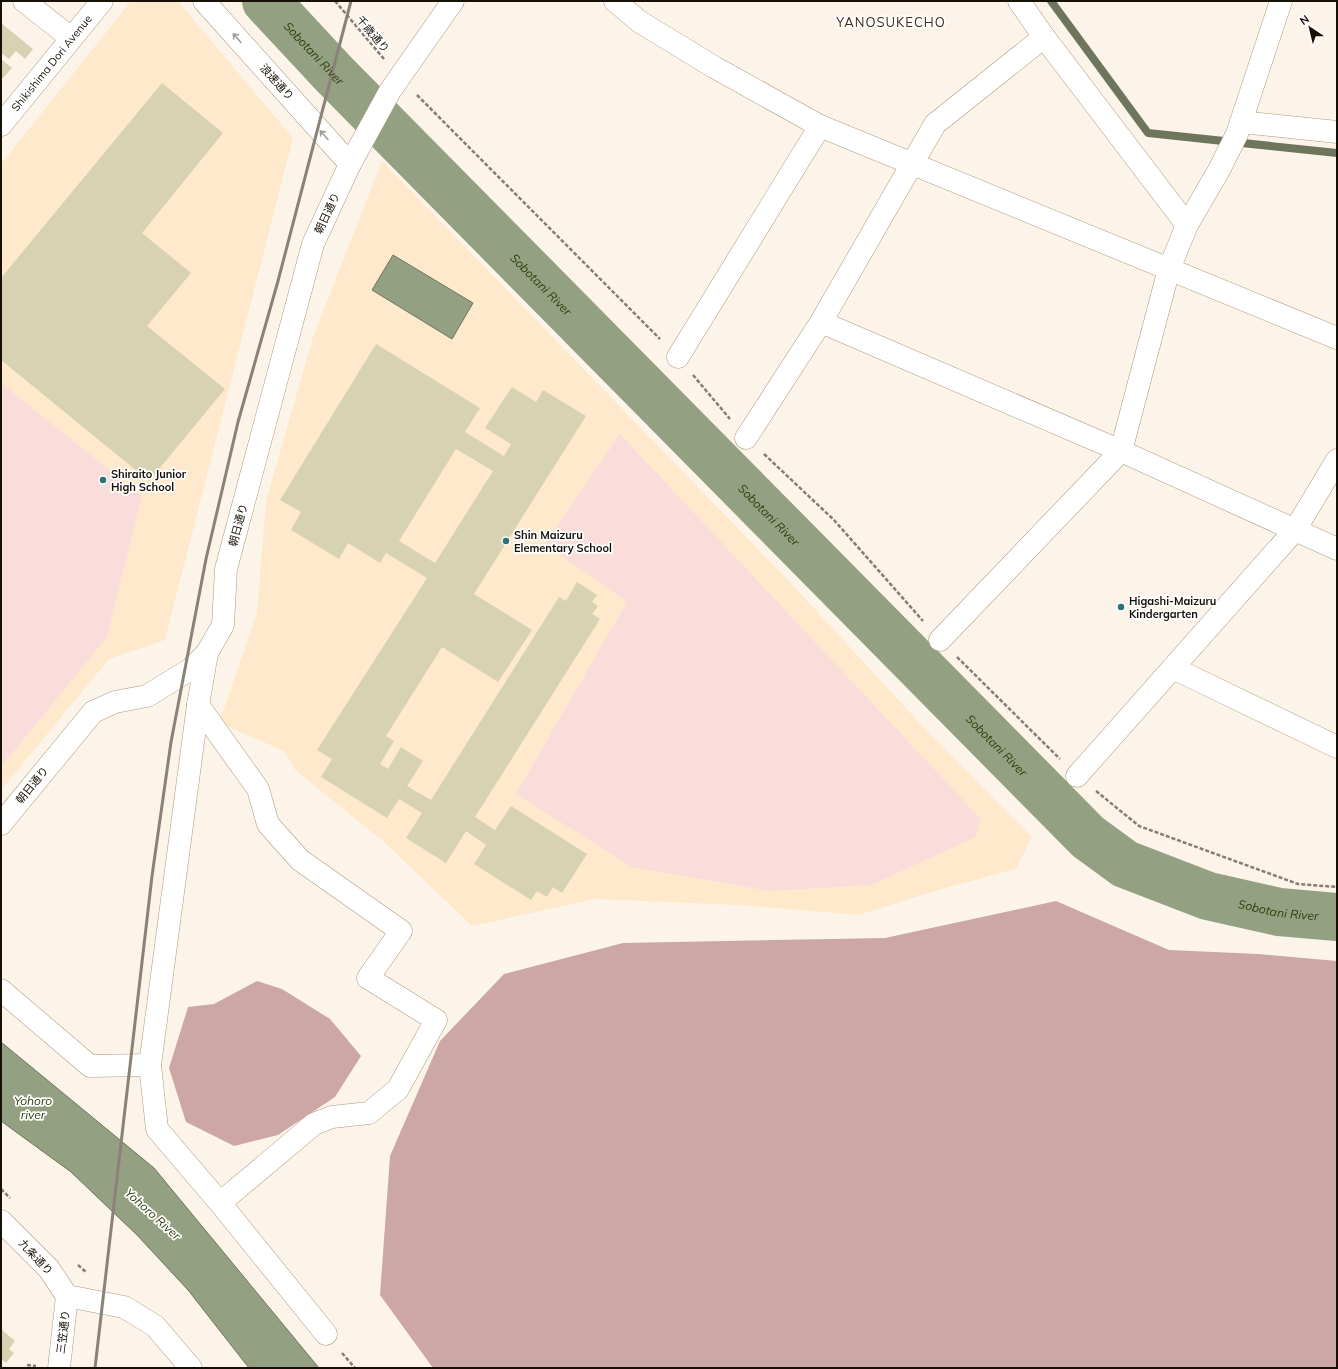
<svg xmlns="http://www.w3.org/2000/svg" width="1338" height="1369" font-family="Mulish,'Noto Sans JP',sans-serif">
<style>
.built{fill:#fee9cd}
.green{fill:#faddda}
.forest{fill:#cca7a3}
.water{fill:#94a082;stroke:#6e755d}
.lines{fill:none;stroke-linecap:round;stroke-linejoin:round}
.stream{stroke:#6e755d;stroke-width:8}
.river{stroke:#94a082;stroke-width:48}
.building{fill:#d7d2b1;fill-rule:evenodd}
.minor-casing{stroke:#ad997e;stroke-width:23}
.path{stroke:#857d73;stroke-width:2.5;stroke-dasharray:4 2;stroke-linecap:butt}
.minor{stroke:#fff;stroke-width:22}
.rail{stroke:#8a8278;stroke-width:3}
.oneway{stroke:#a29f9b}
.poi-dot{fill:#2a7478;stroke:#fff;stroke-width:1.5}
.labels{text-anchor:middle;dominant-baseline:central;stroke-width:3.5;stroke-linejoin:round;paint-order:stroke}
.street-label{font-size:11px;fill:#171006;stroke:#fff}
.poi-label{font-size:11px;font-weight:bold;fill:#171006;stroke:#fff;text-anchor:start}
.water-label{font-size:12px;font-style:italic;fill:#2f3e0c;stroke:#fff}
.quarter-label{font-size:13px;letter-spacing:1px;fill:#3e2e16;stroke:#fff}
</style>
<rect width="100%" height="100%" fill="#fdf4e9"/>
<path class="built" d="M131 1H178L293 138 165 640 109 659 1 790V164Z
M382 161 788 580 929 733 1032 837 1016 869 938 890 859 915 736 905 595 899 472 926 383 841 295 770 284 751 219 723 257 613 266 501 313 337Z"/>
<path class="green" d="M1 383 142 496 107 637 1 767Z
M620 434 981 819 976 837 871 885 769 891 632 867 516 794 627 602 545 544Z"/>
<path class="forest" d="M1056 901 1169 950 1258 954 1337 961V1368H433L380 1295 390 1156 440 1041 504 974 623 943 885 938Z
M257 981 282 989 330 1019 361 1056 335 1097 278 1135 234 1146 186 1122 169 1068 188 1007 214 1004Z"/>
<path class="water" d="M393 255 473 303 452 339 372 290Z
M1 1042 154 1168 319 1368H249L188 1290 137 1235 71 1172 1 1121Z"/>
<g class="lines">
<path class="stream" d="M1051 1 1148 133 1337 153"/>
<path class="river" id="s1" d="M266 1 334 74 1088 837 1125 864 1208 896 1279 912 1337 917"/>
</g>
<path class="building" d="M1 23 33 49 25 59 16 51 9 59 1 53Z
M1 59 12 68 1 80Z
M162 83 223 133 142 233 191 273 147 326 225 389 149 481 1 360V278Z
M376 344 480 408 465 432 504 456 511 444 485 428 512 387 536 402 543 390 586 416 474 594 532 630 498 682 442 647 386 736 394 741 380 764 388 769 401 747 423 761 407 786 431 800 559 597 566 601 577 582 597 595 592 602 598 606 592 614 600 619 475 817 495 830 511 806 587 854 562 893 553 887 547 897 537 891 531 900 474 864 486 845 466 831 446 863 406 838 422 813 399 799 387 818 321 777 332 759 317 750 427 578 386 553 380 563 348 543 339 559 291 530 301 512 280 500ZM456 449 493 471 435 563 399 541Z
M2 1330 15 1341 9 1349 14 1353 6 1363 1 1359Z"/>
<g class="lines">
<g class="minor-casing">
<g id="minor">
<path d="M24 1 71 38"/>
<path d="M204 1 350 164"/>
<path d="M615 1 640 22 714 67 820 126 1337 338"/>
<path d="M1019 1 1044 37 1187 225"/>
<path d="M1241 122 1337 132"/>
<path id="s2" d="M1 125 102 1"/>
<path d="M821 322 1121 451 1337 549"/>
<path d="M678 357 820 126"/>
<path d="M746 438 821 322 935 124 1044 37"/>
<path d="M940 640 1121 451 1169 269 1187 225 1219 170 1237 134 1281 1"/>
<path d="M1173 668 1337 747"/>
<path d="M198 705 258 789 268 824 300 860 401 931 368 978 436 1020 398 1089 369 1113 332 1117 314 1124 220 1203"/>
<path d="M1077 776 1295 530 1337 460"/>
<path d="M1 824 93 712 115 702 147 696 191 669 207 653 223 625 226 569 313 244 350 164 390 91 453 1"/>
<path d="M1 990 90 1066 150 1065 157 1129 220 1203 326 1334"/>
<path d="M150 1065 198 705 207 653"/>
<path d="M1 1221 49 1269 67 1296"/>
<path d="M67 1296 124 1307 155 1326 191 1368"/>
<path d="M59 1368 67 1296"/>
</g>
</g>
<path class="path" d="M335 1 384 59
M417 95 660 339
M693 375 730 419
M764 454 834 520 923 621
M957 657 1060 759
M1096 791 1139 826 1298 884 1337 887
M1 1189 10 1198
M78 1265 87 1273
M342 1353 355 1368
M27 1365 36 1366"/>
<use href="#minor" class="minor"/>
<path class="rail" d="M95 1368 152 876 171 742 206 559 238 422 278 281 351 1"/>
</g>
<defs><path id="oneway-shaft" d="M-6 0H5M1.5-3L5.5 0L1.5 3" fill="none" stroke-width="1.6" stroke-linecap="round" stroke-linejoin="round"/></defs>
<g class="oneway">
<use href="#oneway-shaft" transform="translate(237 38) rotate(-132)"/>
<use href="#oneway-shaft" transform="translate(324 135) rotate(-132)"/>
</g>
<g class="poi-dot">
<circle cx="103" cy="480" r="4"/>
<circle cx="506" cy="541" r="4"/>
<circle cx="1121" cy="607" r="4"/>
</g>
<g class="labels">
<g class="street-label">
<text transform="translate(373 34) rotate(50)">千歳通り</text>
<text stroke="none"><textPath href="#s2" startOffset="80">Shikishima Dori Avenue</textPath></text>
<text transform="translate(277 82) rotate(48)">浪速通り</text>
<text transform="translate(327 213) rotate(-65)">朝日通り</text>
<text transform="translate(238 525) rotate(-75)">朝日通り</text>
<text transform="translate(32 785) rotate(-51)">朝日通り</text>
<text transform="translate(36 1257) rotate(47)">九条通り</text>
<text transform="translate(63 1332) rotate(-83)">三笠通り</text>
</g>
<g class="poi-label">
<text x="111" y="474">Shiraito Junior<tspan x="111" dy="13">High School</tspan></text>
<text x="514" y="535">Shin Maizuru<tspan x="514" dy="13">Elementary School</tspan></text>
<text x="1129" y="601">Higashi-Maizuru<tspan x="1129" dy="13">Kindergarten</tspan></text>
</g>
<g class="water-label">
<text stroke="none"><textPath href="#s1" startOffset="71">Sobotani River</textPath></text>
<text stroke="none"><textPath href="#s1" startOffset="395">Sobotani River</textPath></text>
<text stroke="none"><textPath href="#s1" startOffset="719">Sobotani River</textPath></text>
<text stroke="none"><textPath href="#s1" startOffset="1043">Sobotani River</textPath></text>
<text stroke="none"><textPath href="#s1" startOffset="1379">Sobotani River</textPath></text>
<text x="33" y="1100">Yohoro<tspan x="33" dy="14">river</tspan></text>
<text transform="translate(153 1214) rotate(42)">Yohoro River</text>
</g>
<g class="quarter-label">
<text x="891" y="22">YANOSUKECHO</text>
</g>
</g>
<rect width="1338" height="1369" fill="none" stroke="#171006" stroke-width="4"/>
<g transform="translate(1310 28) rotate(325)" stroke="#ffffff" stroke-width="3" paint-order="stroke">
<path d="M0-3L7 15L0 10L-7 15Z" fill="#171006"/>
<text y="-6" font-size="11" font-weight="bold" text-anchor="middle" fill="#171006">N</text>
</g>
</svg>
